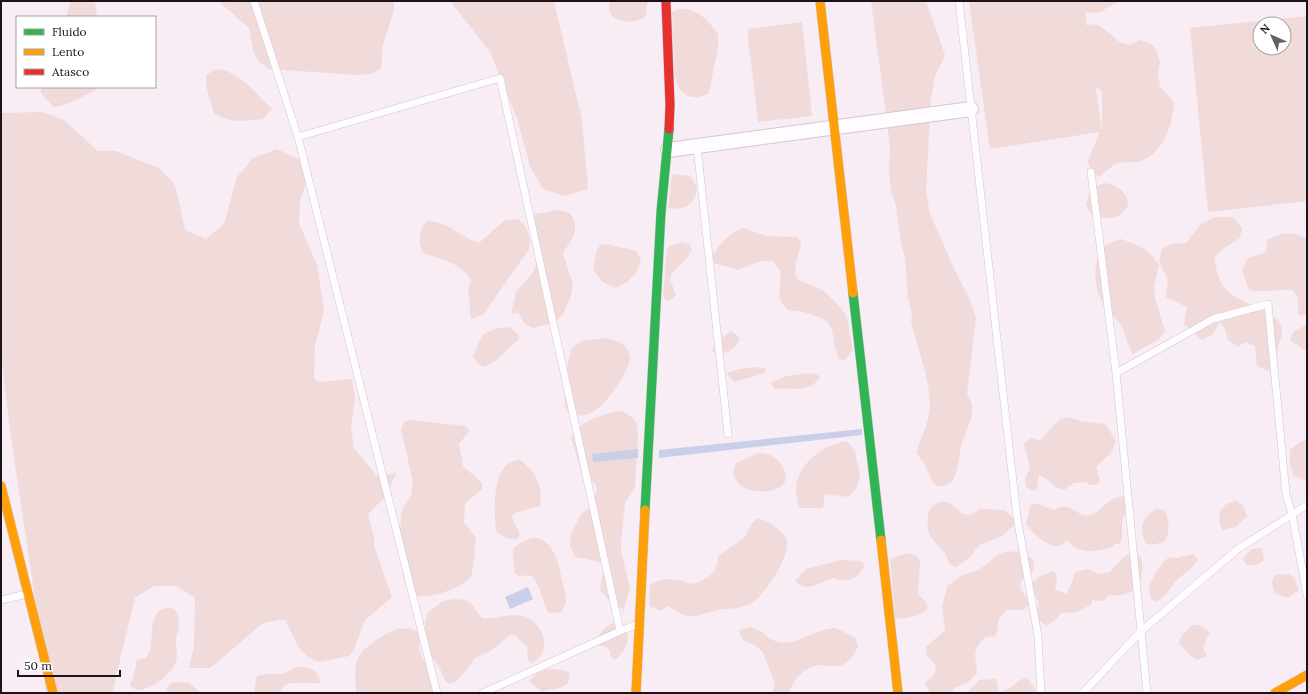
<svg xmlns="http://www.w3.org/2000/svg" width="1308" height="694" font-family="Lora,serif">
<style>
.green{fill:#f0dbda;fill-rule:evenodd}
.water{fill:#cacfe9}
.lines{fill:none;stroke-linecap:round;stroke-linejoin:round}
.lane-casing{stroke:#d2c7cf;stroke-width:8}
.street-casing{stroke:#d2c7cf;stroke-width:16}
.fast-casing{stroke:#d2c7cf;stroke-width:10}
.slow-casing{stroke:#d2c7cf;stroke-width:10}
.jam-casing{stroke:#d2c7cf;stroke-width:10}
.lane{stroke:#fefcfe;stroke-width:7}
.street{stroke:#fefcfe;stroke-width:14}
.fast{stroke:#30b455;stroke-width:9}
.slow{stroke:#ff9f0a;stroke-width:9}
.jam{stroke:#e5322d;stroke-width:9}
</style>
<rect width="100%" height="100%" fill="#f8ecf5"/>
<path class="green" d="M71 1H95L97 17H66Z
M218 1H394V10L383 45 381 69 370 74 357 75 269 69 259 62 253 51 249 28Z
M450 1H554L582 120 588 189 565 196 543 189 530 167 517 118 490 52Z
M610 1H648L645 17C632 26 603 22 610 1Z
M871 1H926L945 55 935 77 931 99 926 191 930 214 958 277 969 297 976 318 967 394C980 412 965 429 961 447 958 459 959 484 943 486 932 488 930 475 926 467 923 462 919 457 916 452 921 438 929 422 930 407 931 383 917 346 911 322L912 315 908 296 905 257 901 245 896 206 891 191 889 170 890 145Z
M969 1H1119L1100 12 1085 13 1087 26C1100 19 1109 36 1120 42 1123 43 1126 44 1129 45L1139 40 1150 43 1157 51 1160 63 1158 74 1160 86 1174 102C1173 124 1163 153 1141 161 1133 163 1124 161 1116 164 1110 167 1104 173 1099 177L1090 170 1088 160 1100 132 990 149ZM1095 85 1102 92V129V128Z
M678 9C698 8 707 19 718 34V46L710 88 708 94C695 100 683 98 677 84 673 74 673 26 672 12Z
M1307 16V201L1208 212 1190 28ZM1260 24H1284V48H1260Z
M802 22 812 116 758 122 747 29Z
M216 69C239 70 256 94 272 109L263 119C245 121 230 124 214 113L206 86V75Z
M43 87H100C87 95 68 106 53 107L40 92Z
M43 112 64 120 98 151H116L159 168 175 185 185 230 206 239 224 224 237 177 253 158 277 149 299 159 307 180 300 201 299 223 317 265 324 311 315 346 314 379 320 382 352 379 355 397 351 428 354 448 377 476 396 473 387 495 368 514 374 537V546L392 597 365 620 353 652 349 656 319 662 308 657 299 648 285 619 263 623 210 668H189L194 646 195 598 176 586H154L135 598 112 693H46L40 632 11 438 1 355V113Z
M672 174 690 176 697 187C696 204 685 211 668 208Z
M1106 183C1120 187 1125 191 1129 204 1117 222 1111 219 1092 215L1086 205C1089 191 1093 186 1106 183Z
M558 210 570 213C581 230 573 237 563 253L573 285 571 296 562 316 553 323 533 328 524 323 518 313 511 314 516 292 532 274 537 263 534 227 535 214Z
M1215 217H1233L1242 228 1240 238 1221 250 1214 258C1216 269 1218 278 1224 287 1236 304 1274 308 1281 326 1284 335 1280 339 1278 347 1276 355 1277 363 1275 371L1266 370 1257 366 1255 346 1245 342 1238 347 1228 340 1225 328 1220 322 1212 335 1202 340 1184 324 1187 307 1166 297 1168 280 1159 262 1162 249 1171 244 1186 243 1201 224Z
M518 219C529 228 530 235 529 249L483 315 471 319 468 291 471 280C461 263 441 259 423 253 417 240 419 233 426 221 449 221 458 236 479 243L505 220Z
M743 228 767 236 797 237 801 242C800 252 795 262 795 272 795 284 814 284 822 290 831 297 841 307 847 317L853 351 845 360 839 359C829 338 840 322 813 315 804 312 798 310 789 311L781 302 779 296 781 277 780 271 773 261H760L738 270 714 263 712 257C719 244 729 233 743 228Z
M1284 233 1297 234 1307 239V314L1299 316 1297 295 1292 290C1276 289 1266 293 1249 290L1242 271 1248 258 1266 252 1267 240Z
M1121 239C1138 245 1149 249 1159 265L1154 287 1155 298 1165 331 1159 339 1133 354C1127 345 1126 334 1120 324 1114 315 1104 307 1100 297 1094 285 1093 259 1102 249 1107 244 1114 241 1121 239Z
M683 242 689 244 692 250 685 260 672 273 670 279 676 295 673 299 667 301 663 296 667 249 671 245Z
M606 244 637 251 641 261C638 274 628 283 616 288L604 283 593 270 597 250 600 245Z
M1307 325V352L1290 340 1294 331Z
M509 327 518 334 519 339 493 363 482 367 473 357 482 335 497 328Z
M731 331 740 338C736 349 728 353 717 354L712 350 718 341Z
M606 338C613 340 624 342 627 349 628 351 630 356 630 358 629 372 604 408 591 413 584 416 577 416 570 415L565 405 564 382 571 349 581 341Z
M759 367 765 368 766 373 734 382 727 373 739 369Z
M809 373 816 374 820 377C808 395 793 386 775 389L770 383 786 376Z
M622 411 633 418 636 423 638 435 635 487 625 503 621 541V552L630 587 622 616V608L612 604 600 590 604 566 601 562 576 557 570 547 571 535 580 515 589 508 597 490 595 484 580 467 571 438C578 421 605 413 622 411Z
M1069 417 1080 421 1105 424 1116 441 1111 453 1096 467 1100 481 1096 485H1089L1086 482 1074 483 1064 490C1053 488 1049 478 1039 475L1037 483 1038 489 1032 491 1026 487 1025 480 1030 467 1024 444 1031 438 1040 440 1060 419Z
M410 420 465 426 470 430 459 444 463 466 482 483V489L465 504 464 523 476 537C476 541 473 573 471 576 463 589 426 600 412 595L404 581 399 538 402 510 411 496 413 482 401 429 404 422Z
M1307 440V481H1306L1293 475 1290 464V450L1300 442Z
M847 441 855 451 860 476 857 487 849 497 825 494 823 508H799C787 474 814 447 847 441Z
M758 453C767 453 777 456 781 465 783 468 786 473 786 476 786 495 752 494 741 486 737 483 735 478 733 473L736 463Z
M520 460C535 470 544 488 540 506L515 513 512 517 520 535 516 539C507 540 503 536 496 531 494 510 491 461 520 460Z
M1124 496C1130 513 1121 516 1122 527 1122 534 1123 536 1121 543L1115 544 1113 547C1102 550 1088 554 1077 548 1074 547 1070 543 1067 541 1064 542 1061 545 1058 546 1050 549 1030 531 1026 524L1030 506 1035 503 1054 510C1072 500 1075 517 1089 515 1099 514 1106 501 1115 498 1118 497 1121 497 1124 496Z
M1236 500 1243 506 1247 516 1236 527 1223 530 1220 525 1219 513 1225 505Z
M943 501 949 503 963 514 970 515 980 509 1005 510 1014 519V525L1002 536 979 545 970 557 956 567 950 565C948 561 947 554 943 551 930 537 926 535 928 515 929 507 936 503 943 501Z
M1156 509 1165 510C1169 521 1171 533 1164 542L1151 545 1146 543C1138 529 1142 517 1156 509Z
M757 519C764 519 768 522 774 526 777 528 782 532 785 536 794 553 766 593 753 602 743 609 730 608 718 610 692 616 692 622 668 606L660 611 649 606 650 585C665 575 679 580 694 584 710 576 717 575 718 556L744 538 753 522Z
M532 538C553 536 559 564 562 580 565 592 570 602 561 612L549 613C543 605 539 579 531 576 527 575 522 576 518 576L514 572 513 549 522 542Z
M1262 548 1264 560C1259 565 1254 566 1246 565L1243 558 1252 549Z
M1020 551 1034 560 1033 571 1021 581 1020 588 1027 598 1029 604 1023 610H1007L999 619 996 636 984 638C971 653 976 655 977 673L968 682 954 688 951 693H928L929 689 924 684 934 675 936 666 926 654V647L945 630 942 606 947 586 961 576 979 570 996 556 1005 552Z
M907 553 917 556 920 561 918 594 926 602 928 608C921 617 906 618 895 619L890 559Z
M1134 553 1141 557C1146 582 1136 598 1109 595 1104 603 1100 601 1092 600V604L1077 612 1061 613 1055 620 1046 626 1036 617 1039 603 1031 585 1038 577 1054 571 1057 579 1055 589 1066 594 1072 583 1075 572 1088 569 1099 574 1109 572 1125 556Z
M1193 554 1198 559C1192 571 1185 572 1176 581 1168 590 1166 599 1154 602 1141 590 1159 565 1169 557L1176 558Z
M841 560 860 561 865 564C858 580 849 583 833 578 819 582 808 594 795 581L806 569Z
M1289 574 1294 578 1299 590 1288 598 1274 593 1272 583 1274 575Z
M454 599C475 600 470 604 482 618 496 620 512 611 526 617 545 625 553 654 531 663L528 659 527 647 516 636 511 634 491 651 475 658 464 673 455 682 450 684C442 680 444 676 440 669 437 663 432 658 429 653 424 640 423 624 428 612L443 601Z
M170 607 176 611C181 621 178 630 176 640 176 646 177 650 177 656 176 671 159 683 147 688 140 691 135 691 130 685V682L133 679 137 660 146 658C157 643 146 624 160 610Z
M618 622C633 631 629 650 615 660L610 656V651L606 647 594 645C598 635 605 624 618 622Z
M1193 625H1198L1210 632 1203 647 1207 656 1197 660 1190 656 1179 643 1182 635Z
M750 627 761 631 770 639 780 643 792 642 823 630 835 628 855 637 858 647C854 654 851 660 844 664 837 668 827 665 820 665 805 666 793 680 789 693H772L775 685 763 652 754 645 743 640 738 630Z
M398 629C404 629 411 627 416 631 423 636 417 645 420 652 425 665 437 678 432 693H356C355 666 351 658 375 641 383 636 389 631 398 629Z
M296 667C306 666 321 670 320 683H290L284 686 278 693H255V686L257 676 267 674H283Z
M548 669 565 670 569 673C573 691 553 687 542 692L529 681 537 673Z
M1026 677 1036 690 1035 693H967L979 680 996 679 999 692C1011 690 1016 682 1026 677Z
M176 682 189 683 201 693H165L170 684Z"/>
<path class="water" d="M862 429V435L659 458V450Z
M638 449V458L593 462 592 454Z
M528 587 533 599 510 609 505 597Z"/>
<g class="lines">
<g class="lane-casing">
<path id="lane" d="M254 1 298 137 437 693
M959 1 1017 517 1038 636 1041 693
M298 137 500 78 620 631
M697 146 728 434
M1091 172 1116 373 1147 693
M1116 373 1213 319 1268 304 1286 494 1292 514 1307 595
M1 600 27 594
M483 693 620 631 638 624
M1083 693 1140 632 1238 549 1307 505"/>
</g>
<g class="street-casing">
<path id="street" d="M668 150 971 109"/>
</g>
<g class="fast-casing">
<path id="fast" d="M853 293 881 540
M645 510 661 212 669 129"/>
</g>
<g class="slow-casing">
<path id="slow" d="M820 1 853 293
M1 486 53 693
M881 540 898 693
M636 693 645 510
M1275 693 1307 675"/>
</g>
<g class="jam-casing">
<path id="jam" d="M666 1 670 105 669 129"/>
</g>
<use href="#lane" class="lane"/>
<use href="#street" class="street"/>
<use href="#fast" class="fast"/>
<use href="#slow" class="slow"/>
<use href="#jam" class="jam"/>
</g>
<rect width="1308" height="694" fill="none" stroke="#1b1319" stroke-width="4"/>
<rect x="16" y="16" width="140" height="72" fill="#ffffff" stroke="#a4a1a3"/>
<rect x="24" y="29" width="20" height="6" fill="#30b455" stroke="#a4a1a3"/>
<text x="52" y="36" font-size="12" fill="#1b1319">Fluido</text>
<rect x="24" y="49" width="20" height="6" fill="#ff9f0a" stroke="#a4a1a3"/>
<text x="52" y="56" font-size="12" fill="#1b1319">Lento</text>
<rect x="24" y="69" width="20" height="6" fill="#e5322d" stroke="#a4a1a3"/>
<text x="52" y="76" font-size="12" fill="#1b1319">Atasco</text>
<g transform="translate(1272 36) rotate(315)"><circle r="19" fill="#ffffff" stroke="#a4a1a3"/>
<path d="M0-3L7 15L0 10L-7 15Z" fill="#685f66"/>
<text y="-6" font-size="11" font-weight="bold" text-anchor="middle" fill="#1b1319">N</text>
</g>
<path d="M18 670v6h102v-6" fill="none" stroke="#1b1319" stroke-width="2"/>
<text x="24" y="670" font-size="12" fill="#1b1319" stroke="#ffffff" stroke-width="3" paint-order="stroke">50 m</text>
</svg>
